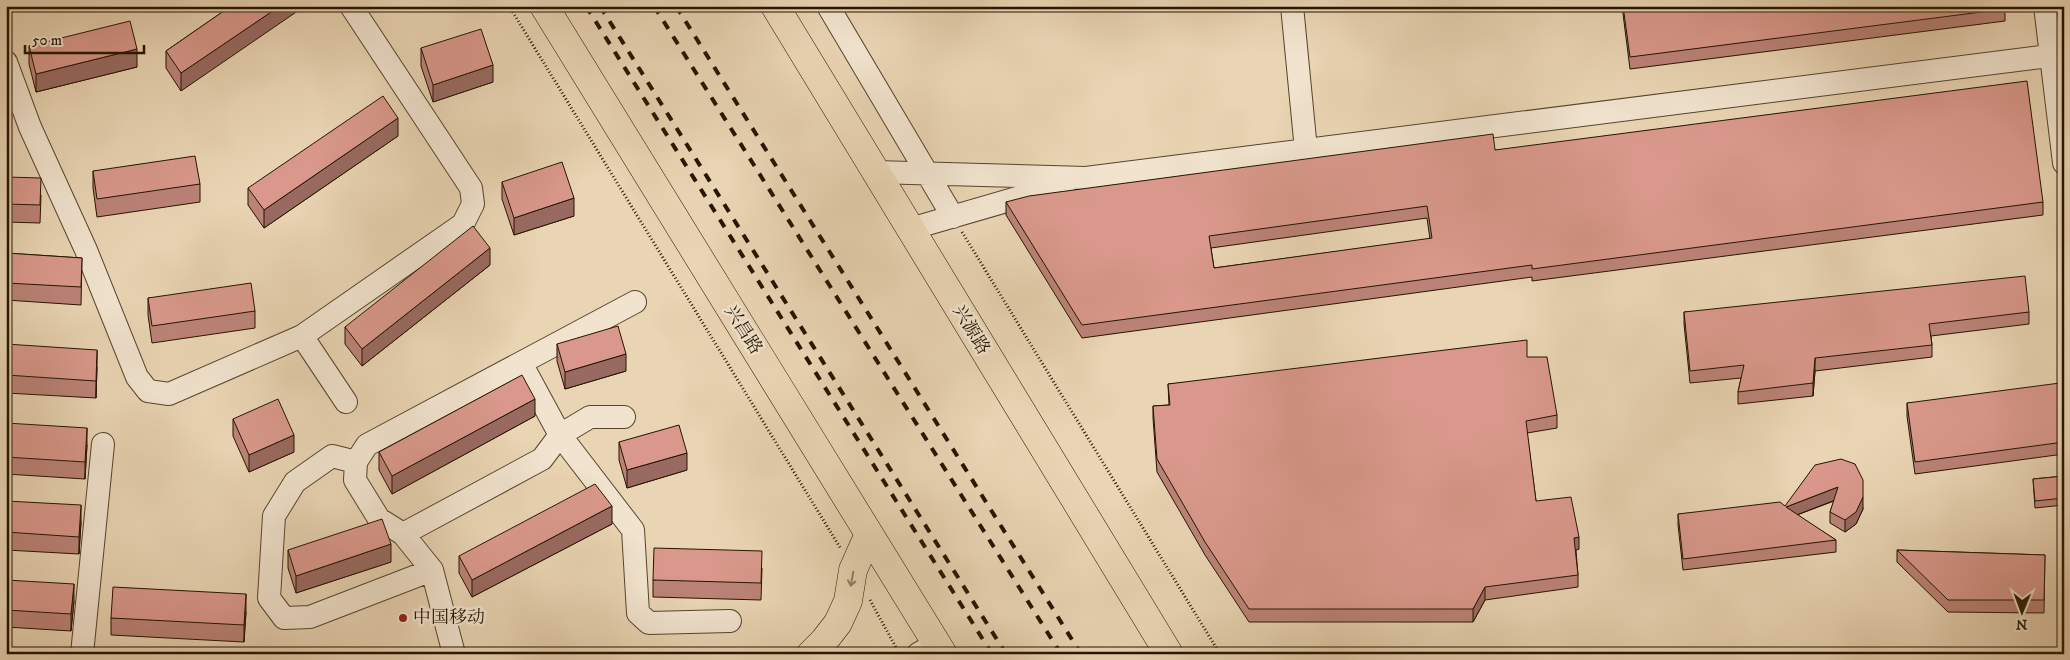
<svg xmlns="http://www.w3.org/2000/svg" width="2070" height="660" font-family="'IM FELL DW Pica','Noto Serif SC',serif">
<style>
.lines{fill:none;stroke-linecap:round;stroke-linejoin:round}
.minor-casing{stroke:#56442d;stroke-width:24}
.major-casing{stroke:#251400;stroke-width:29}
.path{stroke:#251400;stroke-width:3;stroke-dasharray:1 2.5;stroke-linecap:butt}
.minor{stroke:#f1e3ce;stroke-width:22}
.major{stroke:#e9d4b3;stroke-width:28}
.rail{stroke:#251400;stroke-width:4;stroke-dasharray:9 9;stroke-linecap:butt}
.wall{fill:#bb8378;stroke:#251400;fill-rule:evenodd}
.shaded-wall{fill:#986a61;stroke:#251400}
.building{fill:#d9988b;stroke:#251400;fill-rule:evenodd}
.oneway{stroke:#917e62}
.poi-dot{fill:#8f2418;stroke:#f1e3ce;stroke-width:2}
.labels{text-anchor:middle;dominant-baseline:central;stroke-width:5;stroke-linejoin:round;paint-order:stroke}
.street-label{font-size:18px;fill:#251400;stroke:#f1e3ce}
.poi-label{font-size:18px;fill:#251400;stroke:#f1e3ce;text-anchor:start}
</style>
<rect width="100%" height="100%" fill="#e9d4b3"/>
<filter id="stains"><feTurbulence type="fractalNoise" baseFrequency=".004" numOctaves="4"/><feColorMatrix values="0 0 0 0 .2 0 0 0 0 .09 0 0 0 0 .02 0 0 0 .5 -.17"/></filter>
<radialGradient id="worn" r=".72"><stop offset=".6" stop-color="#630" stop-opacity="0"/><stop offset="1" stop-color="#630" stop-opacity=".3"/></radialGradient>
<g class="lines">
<g class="minor-casing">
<path id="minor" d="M828 6 953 217
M1292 6 1306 150
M2045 6 2064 163
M6 62 30 127 86 250 137 377 148 391 169 394 302 336 463 224 473 204 471 188 351 6
M875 172 1086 178 2064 54
M910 229 1065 184
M302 336 346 402
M521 363 560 435 633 530 638 613 649 623 730 621
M356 462 332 456 295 482 274 516 269 598 284 618 310 617 432 570
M403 534 542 459 560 435 590 417H624
M82 654 103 444
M454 654 432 570 403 534 379 519 355 480 356 462 367 445 635 302
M918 654 937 643"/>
</g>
<g class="major-casing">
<path id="major" d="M544 6 943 654
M775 6 1169 654
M811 654 824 641 838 623 848 601 853 570 869 534"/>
</g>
<path class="path" d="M509 6 841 549
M962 232 1220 654
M870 600 899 653"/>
<use href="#minor" class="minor"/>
<use href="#major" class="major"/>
<path class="rail" d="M586 6 992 654
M600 6 1006 654
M654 6 1061 654
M676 6 1081 654"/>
</g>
<path class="wall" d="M231 6 181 91 166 68V51Z
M1622 6H2005V21L1630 69Z
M29 46 137 67 36 92 29 64Z
M421 48 493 82 433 102 421 66Z
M398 136 264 228 248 205V188Z
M1495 150 2043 202V215L1532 281V277L1082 338 1006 215V202ZM1427 218 1430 239 1214 268 1211 248Z
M93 171 200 184V202L97 217 93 188Z
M6 177 41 195 40 223 6 222Z
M502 182 574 216 514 235 502 199Z
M6 253 82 258 81 305 6 300Z
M490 265 362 366 345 344V327Z
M148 298 255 311V328L152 343 148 315Z
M1684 312H2029V324L1931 336 1932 345V357L1815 371 1813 396 1738 404V392L1741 378 1690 383 1684 324Z
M6 344 97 367 96 398 6 393Z
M557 344 626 371 565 389 557 361Z
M1527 357 1557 415V428L1527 433 1536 501 1579 549 1576 550 1578 575V587L1485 600 1473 622H1249L1205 555 1157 472 1153 418V406L1169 405 1168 384Z
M1907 403 2064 413V454L1915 474 1907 416Z
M535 416 392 494 379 470V452Z
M233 419 294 452 249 472 233 436Z
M6 423 87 445 85 479 6 474Z
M619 442 687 470 627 488 619 460Z
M1855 464 1863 509 1856 524 1845 532 1830 523V512L1834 501 1797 515 1836 540V552L1683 570 1678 525V514L1785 506Z
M2064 476V505L2035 508 2033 479Z
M6 501 81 522 79 554 6 550Z
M612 524 472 597 459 573V556Z
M288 550 391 562 296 593 288 568Z
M1897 550 2045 555 2044 613 1948 612 1897 562Z
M762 568 761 600 653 597V580Z
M6 580 74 601 71 631 6 627Z
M246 612 244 642 111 635V618Z"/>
<path class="shaded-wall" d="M280 6H305L181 91V73Z
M137 49V67L36 92V74Z
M493 65V82L433 102V85Z
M398 118V136L264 228V210Z
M574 198V216L514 235V218Z
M490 248V265L362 366V349Z
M97 350V367L96 398V381Z
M626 354V371L565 389V372Z
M1815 358V371L1813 396V383Z
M535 399V416L392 494V476Z
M87 428V445L85 479V462Z
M294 435V452L249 472V455Z
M687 453V470L627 488V470Z
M1838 487V499L1786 519V507Z
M1863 497V509L1856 524 1845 532V520Z
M81 505V522L79 554V537Z
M612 506V524L472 597V580Z
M1579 537V549L1574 551V538Z
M391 544V562L296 593V576Z
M74 584V601L71 631V614Z
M1485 587V600L1473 622V609Z
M246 594V612L244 642V625Z"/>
<path class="building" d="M231 6H280L181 73 166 51Z
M1623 6H2005V9L1630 57Z
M130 21 137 49 36 74 29 46Z
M481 29 493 65 433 85 421 48Z
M2027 81 2043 202 1532 269V265L1082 325 1006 202 1029 196 1493 134 1495 150ZM1427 206 1432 238 1214 268 1209 236Z
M383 96 398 118 264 210 248 188Z
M195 156 200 184 97 199 93 171Z
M562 162 574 198 514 218 502 182Z
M6 177 41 178 40 205 6 204Z
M473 226 490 248 362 349 345 327Z
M6 253 82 258 81 287 6 283Z
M2025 276 2029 312 1929 324 1932 345 1815 358 1813 383 1738 392 1744 365 1690 371 1684 312Z
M251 283 255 311 152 326 148 298Z
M618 326 626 354 565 372 557 344Z
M1527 340V357H1547L1557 415 1526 421 1536 501 1571 497 1579 537 1574 538 1578 575 1485 587 1473 609H1249L1205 542 1157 459 1153 406 1170 405 1168 384Z
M6 344 97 350 96 381 6 375Z
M522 375 535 399 392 476 379 452Z
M2060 383 2064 413V442L1915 462 1907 403Z
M278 399 294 435 249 455 233 419Z
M6 423 87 428 85 462 6 457Z
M679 425 687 453 627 470 619 442Z
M1841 459 1855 464 1863 480V497L1856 512 1845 520 1830 512 1838 487 1786 507 1836 540 1683 559 1678 514 1780 502 1785 506 1815 465Z
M2064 476V498L2035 501 2033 479Z
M595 484 612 506 472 580 459 556Z
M6 501 81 505 79 537 6 532Z
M382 519 391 544 296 576 288 550Z
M654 548 762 551 761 583 653 580Z
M1897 550 2045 555 2044 600H1948Z
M6 580 74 584 71 614 6 610Z
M113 587 246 594 244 625 111 618Z"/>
<defs><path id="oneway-shaft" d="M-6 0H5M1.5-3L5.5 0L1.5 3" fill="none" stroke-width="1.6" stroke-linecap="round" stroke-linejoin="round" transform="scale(1.25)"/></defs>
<use class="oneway" href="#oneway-shaft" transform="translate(852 579) rotate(100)"/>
<circle class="poi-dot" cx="403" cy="618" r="5"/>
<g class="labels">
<g class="street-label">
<text transform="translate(743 330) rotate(58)">兴昌路</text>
<text transform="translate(971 330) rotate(59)">兴源路</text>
</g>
<g class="poi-label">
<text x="413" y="618">中国移动</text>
</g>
</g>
<rect width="2070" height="660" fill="none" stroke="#e9d4b3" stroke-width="25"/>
<rect x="8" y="8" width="2055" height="645" fill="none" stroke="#251400" stroke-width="2.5"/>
<rect x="12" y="12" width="2045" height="635" fill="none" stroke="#251400"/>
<g transform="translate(2022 612) rotate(181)" stroke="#f1e3ce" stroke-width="4" paint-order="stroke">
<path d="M0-4L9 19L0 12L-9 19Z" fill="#251400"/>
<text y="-8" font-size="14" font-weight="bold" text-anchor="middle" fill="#251400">N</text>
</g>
<path d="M25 45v8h119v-8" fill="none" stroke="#251400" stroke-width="2.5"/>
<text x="32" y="45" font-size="15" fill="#251400" stroke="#f1e3ce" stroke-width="4" paint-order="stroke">50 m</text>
<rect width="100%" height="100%" filter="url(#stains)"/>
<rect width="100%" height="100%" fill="url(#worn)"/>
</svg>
